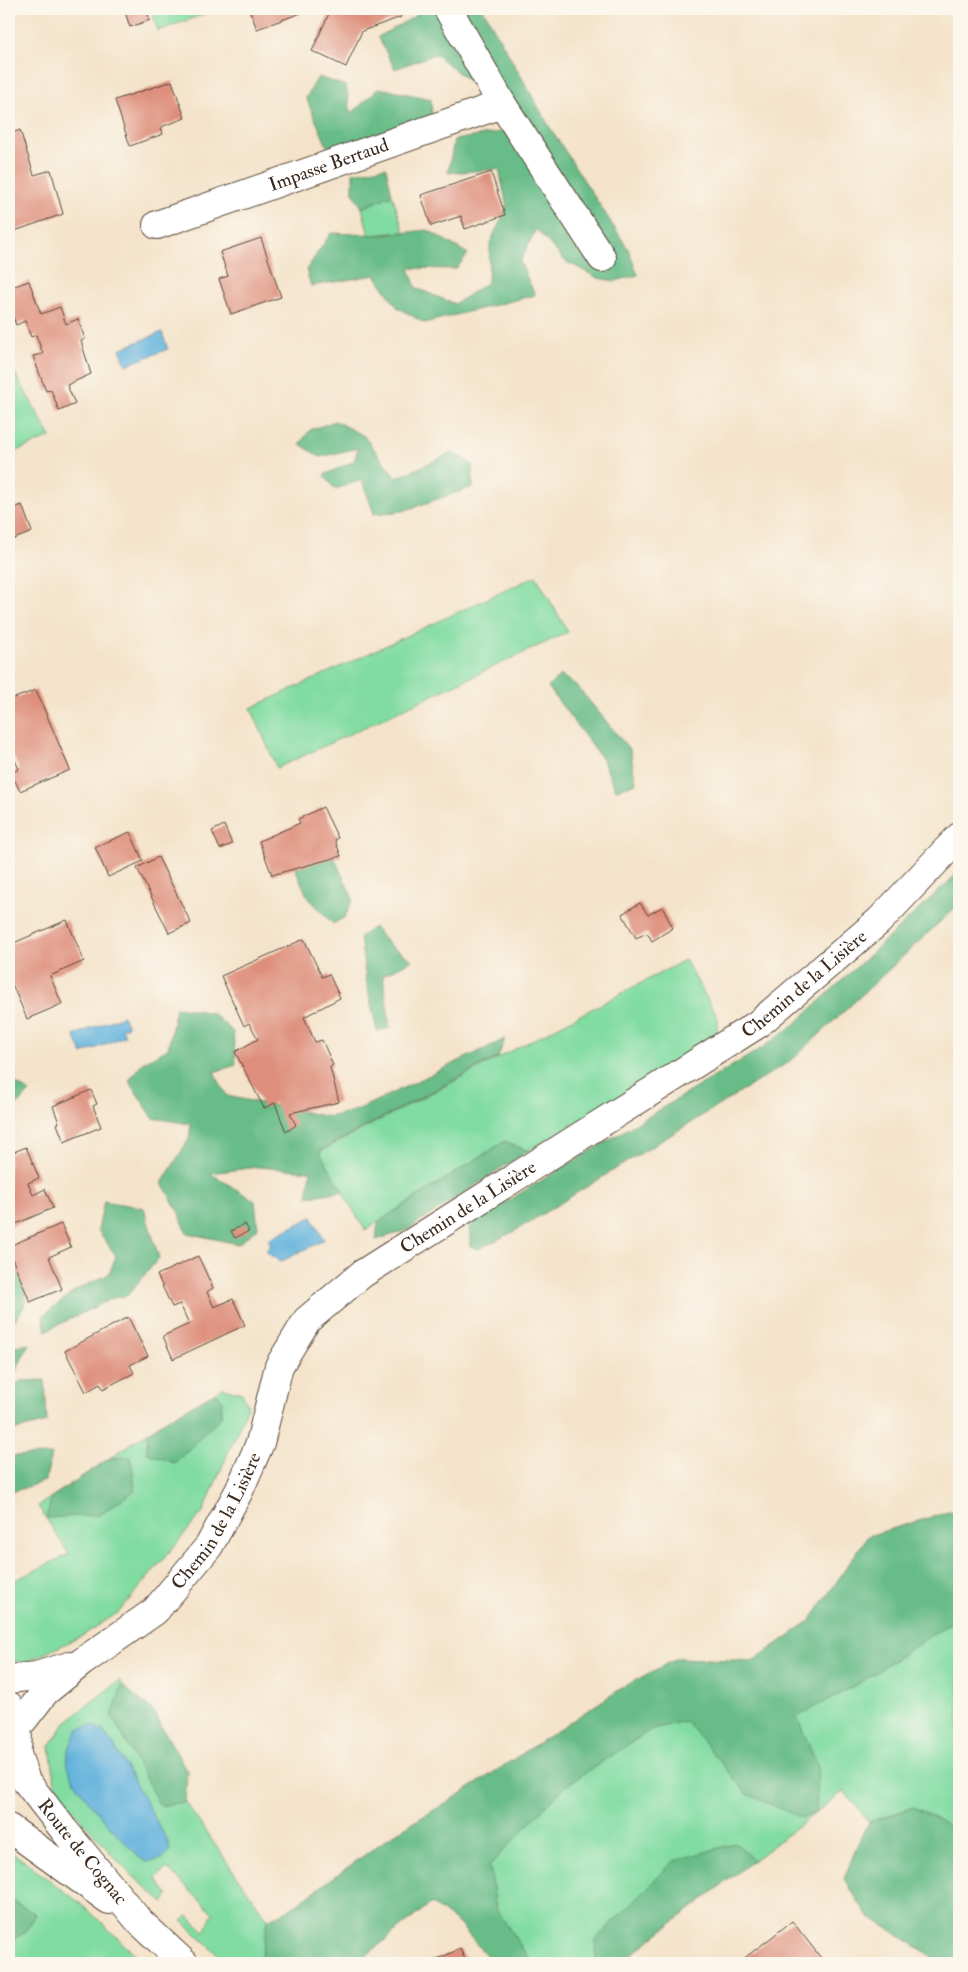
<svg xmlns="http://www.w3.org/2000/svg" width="968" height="1972" font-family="'IM FELL Double Pica',serif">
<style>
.green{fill:#81dca2;stroke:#5e8360}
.forest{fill:#68bc88;stroke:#527353}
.water{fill:#62b2dd;stroke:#4e6e7e}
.building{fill:#de8e7c}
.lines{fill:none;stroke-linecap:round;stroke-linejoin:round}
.minor-casing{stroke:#574638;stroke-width:30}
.primary-casing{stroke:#574638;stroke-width:30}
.minor{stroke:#fff;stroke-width:28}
.primary{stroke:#fff;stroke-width:28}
.labels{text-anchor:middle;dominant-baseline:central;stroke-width:4;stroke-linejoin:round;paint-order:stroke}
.street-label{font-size:19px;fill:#3b2a1e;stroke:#fbf7ec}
</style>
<rect width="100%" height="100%" fill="#fbf7ec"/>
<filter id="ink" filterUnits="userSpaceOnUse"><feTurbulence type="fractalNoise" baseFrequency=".02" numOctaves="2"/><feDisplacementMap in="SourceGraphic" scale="10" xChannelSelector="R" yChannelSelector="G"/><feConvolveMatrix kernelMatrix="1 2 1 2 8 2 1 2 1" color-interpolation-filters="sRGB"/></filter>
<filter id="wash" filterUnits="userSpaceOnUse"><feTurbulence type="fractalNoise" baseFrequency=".0096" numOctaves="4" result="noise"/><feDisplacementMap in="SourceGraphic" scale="20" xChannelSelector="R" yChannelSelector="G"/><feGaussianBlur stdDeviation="1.12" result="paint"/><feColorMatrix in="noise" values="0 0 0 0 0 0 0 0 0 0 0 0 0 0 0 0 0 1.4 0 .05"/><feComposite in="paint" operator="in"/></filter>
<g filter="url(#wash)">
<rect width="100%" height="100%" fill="#f4e3ca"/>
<path class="green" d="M151 9H218L158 31Z
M392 195 404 232 369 235 362 208Z
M9 363 51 437 9 454Z
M536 576 568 632 277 768 251 708Z
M685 960 718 1018 717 1040 528 1151 505 1141 365 1230 319 1152Z
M223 1388 242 1393 248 1406 203 1512 119 1612 82 1636 24 1663 9 1659V1583L69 1554 38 1506 171 1417Z
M959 1509V1831L914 1807 869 1822 844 1791 620 1963H508L448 1889 357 1963H227L182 1921 188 1915 204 1932 213 1913 167 1868 156 1878 168 1895 163 1903 121 1865 71 1808 55 1783 50 1746 66 1722 120 1680 185 1802 268 1920 290 1909 394 1834 461 1794 625 1686 678 1658 753 1661 810 1621 868 1536Z
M9 1850 84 1906 144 1963H27L9 1957V1941L26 1932 36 1914 9 1899Z"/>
<path class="forest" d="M415 9H483L549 126 628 249 638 275 615 281 598 278 565 261 536 229 520 262 535 295 424 323 397 307 375 275 311 286 306 270 331 233 382 235 428 230 468 254 456 269 409 268 416 288 455 304 488 282 490 243 507 207 499 169 448 173 454 140 506 131 475 86 435 54 395 69 378 37 417 15Z
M318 77 346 86 351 114 379 88 431 99 433 137 330 153 306 98Z
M386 167 392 195 362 208 353 192V173Z
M335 421 364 436 396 478 452 453 472 464 473 487 403 511 374 514 362 480 335 489 324 475 354 461 358 448 320 457 300 444 310 430Z
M560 675 576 685 630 750 636 783 616 790 602 759 548 687Z
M324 835 353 899 345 917 333 924 307 896 287 849Z
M959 872V904L792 1060 515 1231 478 1249 470 1246 469 1224 762 1048 796 1023Z
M374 927 390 946 413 960 383 975 390 1028 377 1031 366 980 360 937Z
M176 1007 212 1013 233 1032 236 1065 214 1072 227 1096 329 1117 357 1110 505 1039 498 1057 319 1151 343 1191 307 1197 311 1171 258 1167 210 1173 255 1201 258 1228 238 1244 187 1233 178 1211 162 1183 189 1139 191 1124 153 1118 129 1081 142 1063 168 1049Z
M9 1080 30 1092 9 1113Z
M505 1141 528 1151 407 1230 376 1240 378 1222Z
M104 1201 144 1208 159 1258 128 1295 113 1298 46 1331 43 1316 76 1290 109 1274 116 1256 98 1230Z
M9 1262 28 1280 24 1307 14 1321 9 1322Z
M29 1344 16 1371 9 1372V1348Z
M45 1380 47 1422 9 1432V1391L20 1381Z
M216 1392 222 1400 221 1417 175 1463 147 1453 148 1432 171 1417Z
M52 1455 45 1481 9 1493V1456Z
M131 1457 135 1490 100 1515 46 1518 52 1497 110 1458Z
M959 1509V1617L863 1681 797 1717 818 1767 816 1812 802 1818 747 1794 686 1721 652 1729 564 1787 490 1865 496 1909 532 1963H493L459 1924 431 1903 357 1963 260 1962 268 1920 290 1909 394 1834 461 1794 625 1686 678 1658 753 1661 810 1621 868 1536Z
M122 1685 153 1711 187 1771 185 1802 160 1806 112 1716Z
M914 1807 959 1831V1963H942L867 1915 844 1879 858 1843 869 1822Z
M736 1843 754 1860 620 1963H597L596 1939 674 1861Z
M9 1899 36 1914 26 1932 9 1941Z"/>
<path class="water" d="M162 332 168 349 126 365 120 349Z
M123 1016 128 1026 122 1028 125 1036 82 1054 74 1035Z
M312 1217 324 1240 280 1262 276 1256 272 1257 266 1251 271 1244 268 1239Z
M92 1725 103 1731 115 1747 168 1842 170 1851 162 1859 146 1862C126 1846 76 1792 69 1769 64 1756 72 1741 78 1729Z"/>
<g id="blocks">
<path class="building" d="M124 9H146L150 20 130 27Z
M249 9H299L301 13 257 29Z
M331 9H398L401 17 362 31 346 67 312 51Z
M172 81 185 118 161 127 163 134 130 146 115 100Z
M20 130 34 175 51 170 63 214 9 233V134Z
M491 172 505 215 465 229 461 216 431 226 421 195Z
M261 238 281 297 231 314 219 279 228 276 220 252Z
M29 281 41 314 60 307 66 324 78 319 85 339 81 341 91 374 67 385 75 404 59 411 51 390 46 391 33 356 43 354 36 335 31 337 25 321 16 325 9 306V288Z
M22 505 32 532 9 541V510Z
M36 690 70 770 20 791 11 773 19 769 9 747V742L12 740 9 732V700Z
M323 807 338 838 335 840 341 856 272 875 259 841 300 823 298 819Z
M224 825 232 844 220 849 212 831Z
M130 832 143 861 108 877 95 847Z
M158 857 191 923 169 933 137 868Z
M640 903 648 915 662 907 673 928 652 941 647 933 636 938 622 914Z
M67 920 84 961 50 976 62 1004 27 1019 9 977V945Z
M304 939 322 977 329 974 340 998 304 1017 315 1042 322 1040 333 1065 330 1067 339 1102 290 1113 296 1125 286 1132 275 1103 264 1108 235 1052 258 1039 249 1023 244 1026 221 976Z
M91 1090 97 1104 93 1106 101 1127 64 1142 57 1124 59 1123 53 1106Z
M26 1147 39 1178 28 1183 33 1195 45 1189 53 1208 9 1227V1154Z
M61 1224 71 1247 49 1257 62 1289 30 1302 9 1251V1246Z
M245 1224 249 1231 235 1238 231 1231Z
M198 1256 213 1288 207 1292 214 1307 233 1299 245 1325 173 1359 163 1336 189 1324 180 1304 172 1307 157 1275Z
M128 1317 148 1356 130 1365 134 1373 103 1389 100 1384 86 1392 65 1351Z
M792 1921 825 1963H738L772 1937Z
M460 1949 467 1963H428Z"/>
</g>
</g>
<g filter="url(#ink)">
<use href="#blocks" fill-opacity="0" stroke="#574638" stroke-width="1"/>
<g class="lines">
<g class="minor-casing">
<g id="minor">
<path d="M448 9 502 104 602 258"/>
<path id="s1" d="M157 225 502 104"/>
<path d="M9 1679 36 1676 69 1666"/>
<path id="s2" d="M17 1728 45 1692 82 1662 155 1611 209 1546 239 1491 260 1443 279 1366 307 1320 362 1274 758 1024 879 921 959 837"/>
</g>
</g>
<g class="primary-casing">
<g id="primary">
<path d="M9 1706C22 1726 19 1749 11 1771"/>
<path id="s3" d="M17 1754 26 1781 64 1830 139 1921 184 1963"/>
<path d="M9 1828 109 1900"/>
</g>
</g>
<use href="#minor" class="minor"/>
<use href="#primary" class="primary"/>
</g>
</g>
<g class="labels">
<g class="street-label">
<text stroke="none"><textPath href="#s1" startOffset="182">Impasse Bertaud</textPath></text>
<text stroke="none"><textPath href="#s2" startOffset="1116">Chemin de la Lisière</textPath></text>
<text stroke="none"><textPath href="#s2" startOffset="712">Chemin de la Lisière</textPath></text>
<text stroke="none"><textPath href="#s2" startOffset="292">Chemin de la Lisière</textPath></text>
<text stroke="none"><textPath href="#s3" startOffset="119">Route de Cognac</textPath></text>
</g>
</g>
<rect width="968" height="1972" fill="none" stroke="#fbf7ec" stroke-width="30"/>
</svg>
